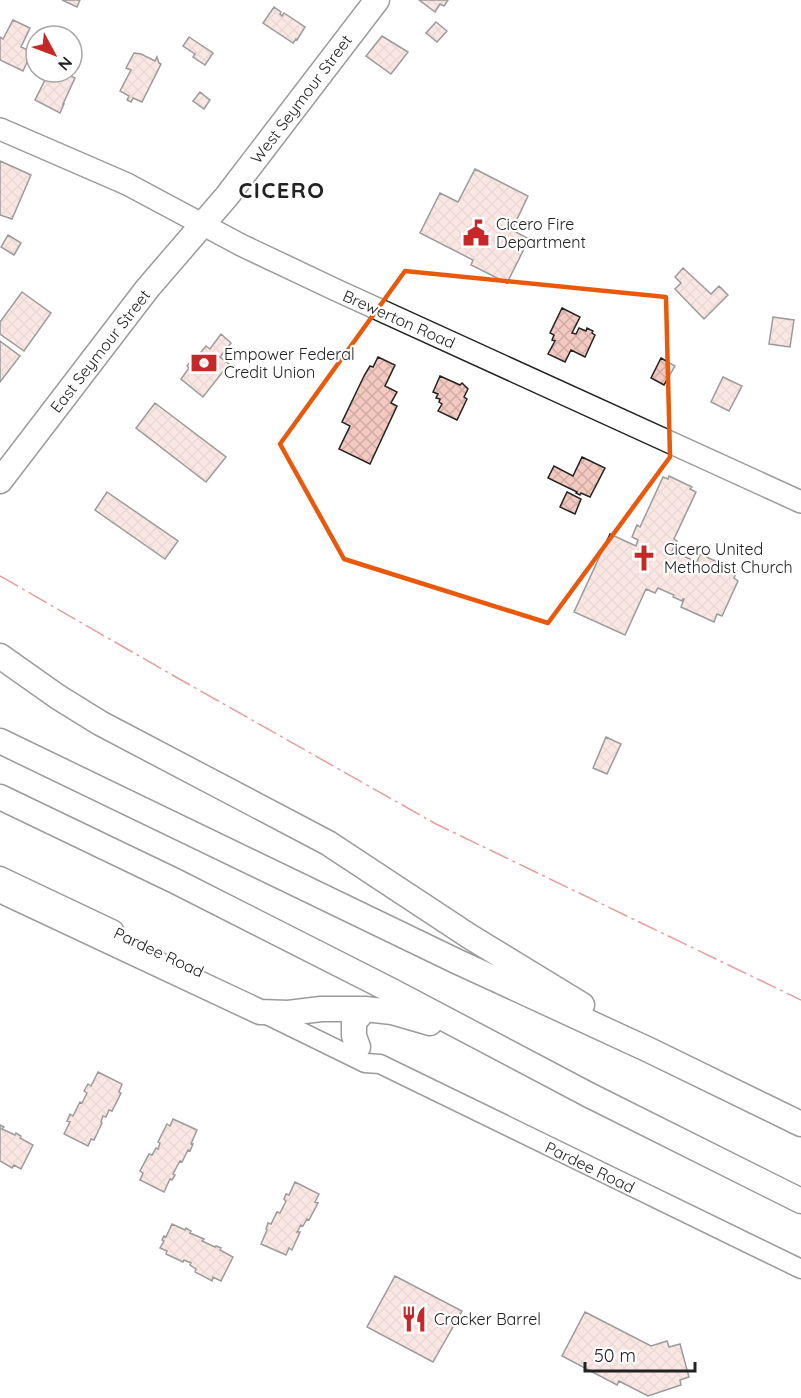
<svg xmlns="http://www.w3.org/2000/svg" width="801" height="1398" font-family="Quicksand,sans-serif">
<style>
.building{fill:url(#building-cross-hatch);stroke:#222;stroke-width:1.5}
.lines{fill:none;stroke-linecap:round;stroke-linejoin:round}
.secondary-casing{stroke:#222;stroke-width:21}
.primary-casing{stroke:#222;stroke-width:24}
.highway-casing{stroke:#222;stroke-width:27}
.secondary{stroke:#fff;stroke-width:18}
.primary{stroke:#fff;stroke-width:21}
.highway{stroke:#fff;stroke-width:24}
.power{stroke:#c62828;stroke-width:1.5;stroke-dasharray:21 4.5 3 4.5;stroke-linecap:butt}
.marked{fill:none;stroke:#e8590c;stroke-width:4.5;stroke-linejoin:round}
.labels{text-anchor:middle;dominant-baseline:central;stroke-width:4.5;stroke-linejoin:round;paint-order:stroke}
.street-label{font-size:16px;fill:#222;stroke:#fff}
.poi-label{font-size:16px;fill:#222;stroke:#fff;text-anchor:start}
.district-label{font-size:22px;font-weight:bold;letter-spacing:1.5px;fill:#222;stroke:#fff}
</style>
<defs>
<pattern id="building-cross-hatch" width="8" height="8" patternUnits="userSpaceOnUse" patternTransform="scale(1.5)"><rect width="8" height="8" fill="#f3c9c0"/><path d="M0 0l8 8M0 8l8-8" fill="none" stroke="#d0aca5"/></pattern>
</defs>
<rect width="100%" height="100%" fill="#fff"/>
<path class="building" d="M62 0H80L77 7Z
M419 0H448L444 6 440 4 435 12Z
M274 7 281 12 280 14 282 16 284 13 305 27 297 40 296 39 293 43 263 23Z
M13 20 30 28 21 47 30 51 31 50 32 51 23 71 0 60V37L3 39Z
M436 22 447 31 437 42 426 33Z
M382 36 408 52 391 74 366 56Z
M189 37 213 53 205 65 193 57 195 54 183 46Z
M134 53 141 54 155 61 157 57 159 63 161 64 142 102 133 98 131 102 127 100 129 96 120 91 131 70 126 68Z
M49 72H66L65 73 75 78 63 104H64L60 113 35 100Z
M200 92 210 100 204 109 193 101Z
M0 161 31 175 12 219 0 215Z
M475 169 528 196 512 230 529 239 507 283 471 265 473 260 420 233 440 193 458 202Z
M8 235 21 243 14 255 1 247Z
M683 268 711 294 719 286 728 295 704 319 675 289 681 283 675 277Z
M22 292 51 313 24 351 0 334V322Z
M562 308 580 317 572 333 576 334 579 328 586 331 587 328 593 331 592 333 595 335 585 357 571 350 565 362 548 354 555 341 552 340 554 335 550 333Z
M773 317 794 320 790 347 769 344Z
M221 334 231 343 220 357 229 364 203 397 181 379 189 368 187 366 195 356 197 357 206 346 210 349Z
M0 341 20 356 0 382Z
M378 357 395 365 385 386 397 392 391 403 397 406 370 464 339 449 350 426 342 422 364 376 370 366 373 367Z
M661 358 675 366 664 385 651 378Z
M440 376 460 385 462 383 468 389 464 397 467 399 457 420 438 411 442 404 439 402 440 399 436 398 438 394 433 392Z
M723 377 742 386 729 411 711 402Z
M155 403 226 457 206 482 136 428Z
M582 457 605 468 590 497 581 493 580 495 576 493 577 492 548 478 554 466 573 476Z
M669 476 692 487 690 489 696 492 674 539 677 541 672 551 697 562 700 554 737 571 734 578 738 581 722 616 717 614 714 622 681 607 684 599H683L682 601 673 597 674 595 658 588 655 593 646 589 625 635 574 612 610 534 636 546 638 540 632 537 637 525 640 527 663 477 668 479Z
M107 492 178 541 165 559 95 510Z
M567 492 581 499 575 514 560 507Z
M606 737 621 744 607 774 593 768Z
M98 1072 122 1084 119 1092 121 1093 112 1111 109 1110 106 1117 103 1116 101 1122 102 1123 94 1140 91 1139 88 1146 64 1134 70 1122 67 1121 70 1114 73 1116 80 1102 82 1103 87 1093 84 1091 88 1084 91 1086Z
M173 1119 197 1130 191 1144H193L190 1151 188 1150 182 1162 180 1161 173 1174 175 1175 172 1180 170 1179 164 1192 140 1180 143 1173 140 1171 149 1154 152 1155 156 1148 158 1149 160 1143 158 1142 167 1124 170 1126Z
M0 1125 4 1127 2 1129 15 1135 16 1133 21 1136 20 1138 33 1145 21 1169 14 1165 12 1168 0 1161Z
M295 1182 319 1194 315 1202 318 1203 309 1220 307 1219 303 1226 301 1225 297 1232H300L292 1250 289 1248 286 1255 261 1244 267 1230 266 1229 268 1223 271 1224 277 1212 280 1213 286 1201 284 1199 286 1194 289 1195Z
M172 1224 185 1230 186 1228 191 1231 190 1233 204 1239 202 1241 215 1247 216 1246 221 1248 220 1250 233 1257 221 1281 213 1277 212 1281 195 1272 196 1269 190 1265 191 1263 184 1260 183 1262 166 1254 167 1251 160 1248 164 1241 162 1240 164 1236 166 1237Z
M395 1276 462 1311 433 1362 367 1327Z
M585 1312 651 1346 667 1341 669 1347 680 1344 689 1377 680 1380 681 1385 648 1396 619 1381 617 1385 562 1356Z"/>
<g class="lines">
<g class="secondary-casing">
<path id="secondary" d="M0 876 114 930
M267 1015 365 1063 380 1064 801 1269"/>
</g>
<g class="primary-casing">
<path id="primary" d="M0 129 127 184 241 245 336 290 801 502"/>
</g>
<g class="highway-casing">
<path id="highway" d="M0 481 147 289 227 196 377 0
M0 656 58 697 100 723 328 843 469 936 582 1005
M0 741 456 961 649 1050 801 1124
M0 797 175 881 392 991 589 1095 801 1201
M0 890 260 1012 288 1013 321 1009H365L392 1012 430 1023
M358 1047 354 1036V1022L365 1009"/>
</g>
<use href="#secondary" class="secondary"/>
<use href="#primary" class="primary"/>
<use href="#highway" class="highway"/>
<path class="power" d="M0 576 174 676 436 824 801 1000"/>
</g>
<path d="M0 0H801V1398H0ZM405 271 666 297 670 457 548 623 344 559 280 444Z" fill="#fff" fill-opacity=".55" fill-rule="evenodd"/>
<path class="marked" d="M405 271 666 297 670 457 548 623 344 559 280 444Z"/>
<defs>
<g id="civic-bare" transform="scale(2.07)"><path d="M-.6-6.5H3V-4.5H.6V-3L4-1V1h2V6H-6V1h2V-1L-.6-3ZM-1.2 2.5V6h2.4V2.5Z" fill="#c62828" stroke="#fff" stroke-width="2.5" paint-order="stroke"/></g>
<g id="bank-bare" transform="scale(2.07)"><path d="M-6-4H6V4H-6ZM0-2.3a2.3 2.3 0 1 0 0 4.6a2.3 2.3 0 1 0 0-4.6Z" fill="#c62828" stroke="#fff" stroke-width="2.5" paint-order="stroke"/></g>
<g id="church-bare" transform="scale(2.07)"><path d="M-1.2-6h2.4v3.5h3.3v2.4h-3.3V6h-2.4V-.1h-3.3v-2.4h3.3Z" fill="#c62828" stroke="#fff" stroke-width="2.5" paint-order="stroke"/></g>
<g id="restaurant-bare" transform="scale(2.07)"><path d="M-5-6h1v4h1v-4h1v4h1v-4h1v5L-1.5 .5V6h-2V.5L-5-1ZM5-6V6H3V1.5H1.5Q1.5-4 5-6Z" fill="#c62828" stroke="#fff" stroke-width="2.5" paint-order="stroke"/></g>
</defs>
<g fill-rule="evenodd">
<use href="#civic-bare" x="476" y="233"/>
<use href="#bank-bare" x="204" y="363"/>
<use href="#church-bare" x="644" y="558"/>
<use href="#restaurant-bare" x="414" y="1319"/>
</g>
<g class="labels">
<g class="street-label">
<text transform="translate(301 99) rotate(-53)">West Seymour Street</text>
<text transform="translate(399 319) rotate(24)">Brewerton Road</text>
<text transform="translate(100 351) rotate(-52)">East Seymour Street</text>
<text transform="translate(159 952) rotate(25)">Pardee Road</text>
<text transform="translate(590 1167) rotate(26)">Pardee Road</text>
</g>
<g class="poi-label">
<text x="496" y="224">Cicero Fire<tspan x="496" dy="18">Department</tspan></text>
<text x="224" y="354">Empower Federal<tspan x="224" dy="18">Credit Union</tspan></text>
<text x="664" y="549">Cicero United<tspan x="664" dy="18">Methodist Church</tspan></text>
<text x="434" y="1319">Cracker Barrel</text>
</g>
<g class="district-label">
<text x="282" y="190">CICERO</text>
</g>
</g>
<g transform="translate(54 54) rotate(131)"><circle r="28" fill="#ffffff" stroke="#a7a7a7" stroke-width="1.5"/>
<path d="M0-4.5L10 22L0 15L-10 22Z" fill="#c62828"/>
<text y="-9" font-size="16" font-weight="bold" text-anchor="middle" fill="#222222">N</text>
</g>
<path d="M585 1362v9h110v-9" fill="none" stroke="#222222" stroke-width="3"/>
<text x="594" y="1362" font-size="18" fill="#222222" stroke="#ffffff" stroke-width="4.5" paint-order="stroke">50 m</text>
</svg>
